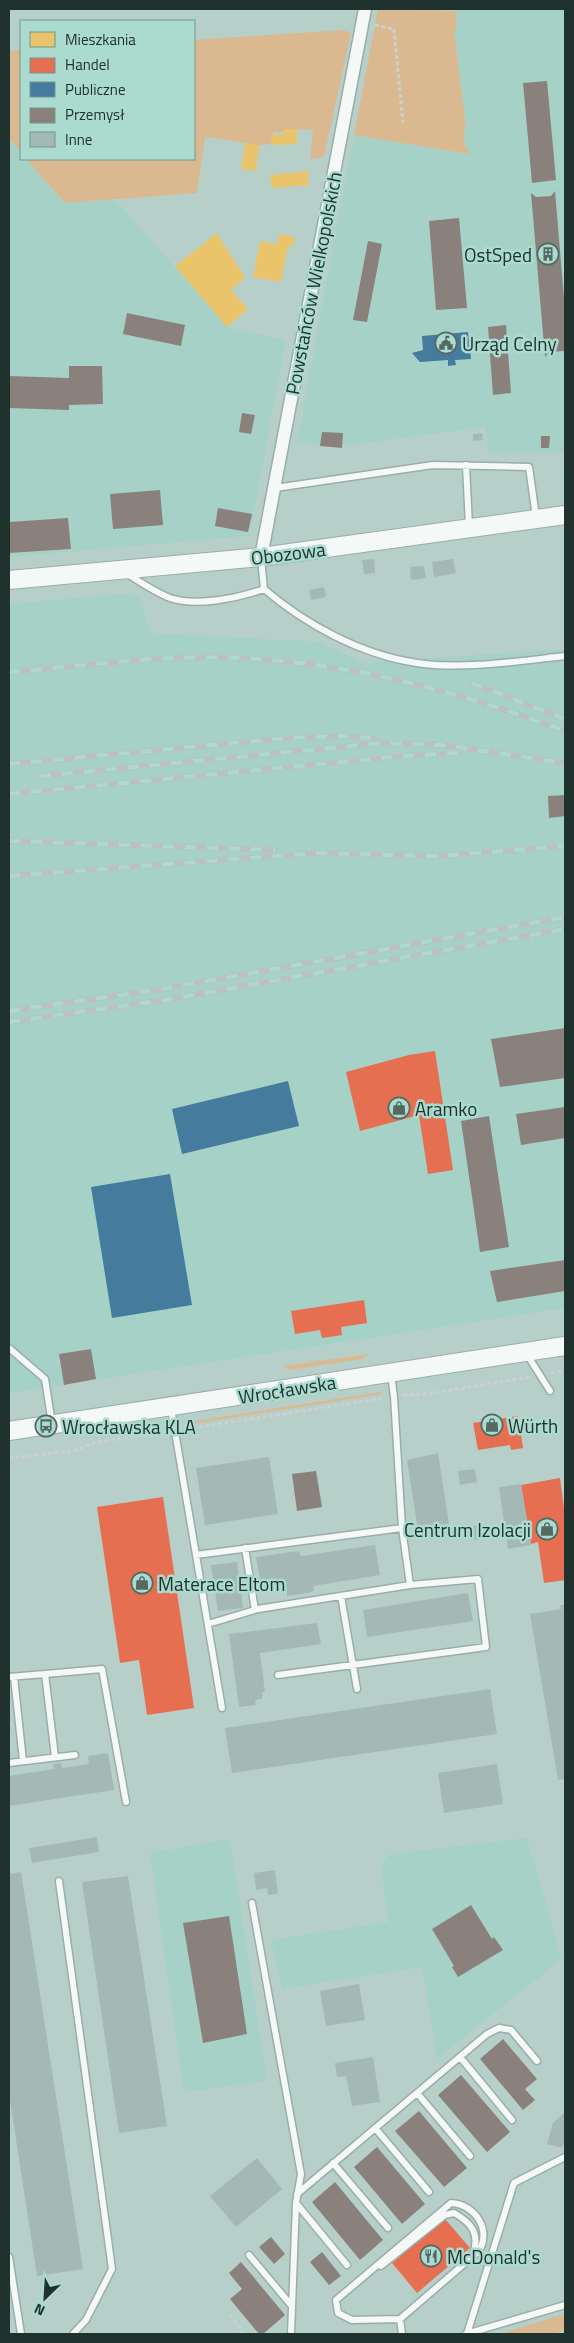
<svg xmlns="http://www.w3.org/2000/svg" width="574" height="2343" font-family="'Titillium Web',sans-serif">
<style>
.built{fill:#a6d1c7}
.green{fill:#dbb990}
.homes{fill:#e9c46a}
.shops{fill:#e76f51}
.public{fill:#457b9d}
.industry{fill:#8a817c}
.building{fill:#a4b9b6}
.lines{fill:none;stroke-linecap:round;stroke-linejoin:round}
.lane-casing{stroke:#9aada8;stroke-width:9}
.street-casing{stroke:#9aada8;stroke-width:15}
.secondary-casing{stroke:#9aada8;stroke-width:20}
.path{stroke:#cad1cf;stroke-width:3;stroke-dasharray:4 2.5;stroke-linecap:butt}
.lane{stroke:#f4f8f7;stroke-width:6}
.street{stroke:#f4f8f7;stroke-width:12}
.secondary{stroke:#f4f8f7;stroke-width:18}
.rail-casing{stroke:#bac1c0;stroke-width:5.5}
.rail{stroke:#abdacf;stroke-width:4;stroke-dasharray:11;stroke-linecap:butt}
.labels{text-anchor:middle;dominant-baseline:central;stroke-width:5;stroke-linejoin:round;paint-order:stroke}
.poi-label{font-size:19px;fill:#20322e;stroke:#abdacf;text-anchor:start}
.street-label{font-size:19px;fill:#20322e;stroke:#abdacf}
</style>
<rect width="100%" height="100%" fill="#b6d0c9"/>
<path class="built" d="M456 9H565V453L488 452 485 427 342 446V448L297 442 354 135 469 154 465 149 464 127 466 126 454 29H457Z
M9 138 21 153V159H26L64 203 116 200 227 327 286 340 249 536 9 557Z
M131 593 138 596 151 633 321 642 363 663 565 649V1308L9 1393V604Z
M527 1838 562 1959 437 2059 422 1967 282 1989 271 1940 388 1922 381 1866 389 1854Z
M230 1839 267 2081 184 2092 150 1853Z"/>
<path class="green" d="M378 9 456 11 457 29 454 30 466 127H464L465 148H468L469 154 354 135Z
M343 30 351 33 324 157 310 159 313 130 287 129 286 132H273V144L259 145 205 137 197 193 65 203 26 159H194V40Z
M21 50V153L9 138V51Z
M369 1354 362 1359 290 1370 283 1366Z
M380 1392 383 1394 192 1424 195 1421Z
M565 2314V2330L552 2334H499Z"/>
<path class="homes" d="M284 129H297V144L272 145 271 135 284 134Z
M245 143 259 145 256 171 241 169Z
M308 171 309 185 272 188 270 175Z
M217 233 245 278 231 290 248 309 227 327 175 266Z
M279 234 295 237 293 247 288 246 281 282 253 277 260 241 277 244Z"/>
<path class="shops" d="M435 1051 453 1170 428 1174 419 1115 360 1131 346 1072 409 1055Z
M364 1300 367 1323 341 1327 342 1335 322 1338 320 1330 295 1334 291 1311Z
M518 1416 523 1448 511 1450 510 1445 478 1450 473 1423Z
M560 1478 565 1516V1580L544 1583 538 1542 531 1544 521 1485Z
M163 1497 194 1708 147 1715 139 1660 120 1663 97 1507Z
M445 2219 470 2248 417 2293 392 2263Z"/>
<path class="public" d="M468 332 471 359 455 360 456 365 448 366V360L420 362 412 353 423 350 422 336Z
M288 1081 299 1126 182 1154 172 1109Z
M170 1174 192 1305 112 1318 91 1187Z"/>
<path class="industry" d="M547 81 556 180 532 183 523 83Z
M555 191 565 310V351L549 352 545 357 531 193 536 197 551 196Z
M459 218 467 308 436 310 429 221Z
M368 241 382 244 367 322 353 320Z
M127 313 185 325 181 346 123 334Z
M506 325 511 393 493 395 488 327Z
M69 366H102L103 404 69 405V410L9 408V376L69 378Z
M242 413 255 415 251 434 239 432Z
M322 432 343 433 342 448 320 446Z
M541 436H550L549 448H541Z
M160 490 163 525 113 529 110 494Z
M218 508 252 514 248 532 215 526Z
M68 518 71 549 9 553V522Z
M565 795V816L549 818 548 796Z
M565 1028V1078L500 1087 491 1039Z
M565 1107V1138L521 1145 516 1114Z
M489 1116 509 1247 480 1252 461 1121Z
M565 1260V1291L497 1302 490 1271Z
M91 1349 96 1379 64 1385 59 1354Z
M316 1471 322 1507 297 1511 292 1474Z
M471 1905 492 1939 494 1937 503 1950 458 1977 452 1967 454 1966 432 1929Z
M229 1916 247 2034 203 2043 183 1923Z
M503 2039 537 2079 525 2089 535 2100 523 2110 480 2059Z
M461 2075 510 2132 487 2152 438 2095Z
M419 2111 467 2168 444 2187 395 2131Z
M377 2147 425 2204 402 2224 354 2167Z
M335 2182 383 2240 360 2260 312 2202Z
M271 2237 285 2254 274 2264 259 2247Z
M322 2252 341 2276 329 2285 310 2262Z
M241 2262 285 2315 263 2334H259L230 2299 242 2289 229 2273Z"/>
<path class="building" d="M482 433 483 440 473 441V434Z
M374 559 375 573 364 574 362 560Z
M453 559 456 573 434 577 432 562Z
M424 566 426 578 411 580 410 567Z
M324 587 326 597 311 600 309 590Z
M438 1453 450 1531 419 1537 407 1460Z
M269 1457 278 1514 205 1525 196 1468Z
M475 1469 477 1482 460 1485 458 1471Z
M521 1484 531 1545 508 1549 499 1487Z
M481 1525 482 1539 474 1540 472 1526Z
M375 1545 380 1575 313 1586 314 1591 309 1593 287 1596V1588L262 1592 256 1557 299 1551 301 1556Z
M237 1562 243 1608 218 1611 211 1565Z
M468 1593 473 1621 367 1637 363 1610Z
M560 1605H565V1779L558 1780 530 1614 561 1609Z
M317 1623 321 1644 260 1653 265 1692H262V1699L255 1700 256 1705 239 1707 229 1634Z
M490 1689 497 1734 232 1773 225 1728Z
M108 1753 114 1790 9 1806V1776L54 1769 53 1764 61 1763 62 1768 89 1764 88 1756Z
M497 1764 503 1804 444 1813 438 1773Z
M97 1837 99 1852 32 1863 29 1848Z
M275 1870 278 1894 268 1895 267 1888 256 1890 254 1873Z
M21 1872 83 2269 37 2276 9 2094V1874Z
M128 1876 167 2126 119 2133 82 1882Z
M359 1984 365 2020 326 2026 320 1991Z
M373 2057 380 2102 352 2106 346 2076 337 2077 335 2063Z
M565 2112V2140L562 2148 547 2144 553 2123Z
M257 2158 282 2189 236 2227 210 2196Z"/>
<g class="lines">
<g class="lane-casing">
<path id="lane" d="M466 465 469 526
M275 488 433 465 529 467 536 517
M261 559 264 589C306 625 362 655 417 663 462 670 520 661 565 656
M126 573C140 582 154 592 170 598 197 607 238 598 264 589
M9 1348 45 1379 52 1424
M526 1353 550 1391
M391 1374 394 1397 402 1528
M171 1408 222 1708
M245 1548 255 1610
M196 1555 402 1528 410 1585 258 1609 208 1624
M341 1596 357 1689
M45 1674 102 1669 126 1802
M278 1675 486 1647 478 1579 410 1585
M9 1677 45 1674 55 1757
M14 1677 23 1761
M9 1763 75 1755
M59 1881 112 2269 86 2320 73 2334
M252 1903 301 2174 296 2203 291 2334
M460 2057 512 2120
M417 2093 470 2156
M375 2128 429 2192
M333 2163 388 2228
M297 2194 487 2034 499 2028 511 2030 537 2061
M296 2203 347 2265
M451 2203C475 2204 493 2231 478 2252L400 2319 352 2320 338 2313 336 2300Z
M249 2255 291 2305
M9 2257 21 2334
M381 2266 445 2215 454 2213C472 2223 480 2234 473 2255
M400 2319 402 2334
M466 2334 565 2305
M467 2334 514 2183 565 2157"/>
</g>
<g class="street-casing">
<path id="street" d="M261 557 365 9"/>
</g>
<g class="secondary-casing">
<path id="secondary" d="M9 580 261 557 565 515
M9 1431 565 1346"/>
</g>
<path class="path" d="M375 25 394 29 403 123
M551 1373 565 1371
M403 1395 428 1394 530 1377
M186 1429 384 1398
M9 1458 73 1451 97 1442 165 1432
M230 2315 244 2334"/>
<use href="#lane" class="lane"/>
<use href="#street" class="street"/>
<use href="#secondary" class="secondary"/>
<g class="rail-casing">
<path id="rail" d="M9 672C86 666 165 654 242 658 352 663 463 693 565 731
M472 683 565 719
M9 764 287 738 339 736 374 738
M40 776 382 743 443 745 565 763
M9 794 403 756 458 753
M9 841 275 850
M9 876 317 853 437 856 565 846
M9 1011 168 988 565 917
M9 1022 165 1000 565 929"/>
</g>
<use href="#rail" class="rail"/>
</g>
<defs>
<g id="building-ring" transform="scale(1.125)"><circle r="9.5" fill="#abdacf" stroke="#546964" stroke-width="1.5"/><path d="M-4-6H4V6H1V3H-1V6H-4ZM-2.5-4.3h1.7v1.8h-1.7ZM.8-4.3h1.7v1.8H.8ZM-2.5-1h1.7V.8h-1.7ZM.8-1h1.7V.8H.8Z" fill="#546964"/></g>
<g id="civic-ring" transform="scale(1.125)"><circle r="9.5" fill="#abdacf" stroke="#546964" stroke-width="1.5"/><path d="M-.6-6.5H3V-4.5H.6V-3L4-1V1h2V6H-6V1h2V-1L-.6-3ZM-1.2 2.5V6h2.4V2.5Z" fill="#546964"/></g>
<g id="shop-ring" transform="scale(1.125)"><circle r="9.5" fill="#abdacf" stroke="#546964" stroke-width="1.5"/><path d="M-5-2.5h2.3a2.7 3.5 0 0 1 5.4 0H5L5.5 6h-11ZM-1.5-2.5h3a1.5 2.3 0 0 0-3 0Z" fill="#546964"/></g>
<g id="bus-ring" transform="scale(1.125)"><circle r="9.5" fill="#abdacf" stroke="#546964" stroke-width="1.5"/><path d="M-5-6H5V4H4V6H2V4H-2V6H-4V4H-5ZM-3.5-4V0h7V-4ZM-3.5 1.2v1.5H-2V1.2ZM2 1.2v1.5H3.5V1.2Z" fill="#546964"/></g>
<g id="restaurant-ring" transform="scale(1.125)"><circle r="9.5" fill="#abdacf" stroke="#546964" stroke-width="1.5"/><path d="M-5-6h1v4h1v-4h1v4h1v-4h1v5L-1.5 .5V6h-2V.5L-5-1ZM5-6V6H3V1.5H1.5Q1.5-4 5-6Z" fill="#546964"/></g>
</defs>
<g fill-rule="evenodd">
<use href="#building-ring" x="548" y="254"/>
<use href="#civic-ring" x="446" y="343"/>
<use href="#shop-ring" x="399" y="1108"/>
<use href="#shop-ring" x="492" y="1425"/>
<use href="#bus-ring" x="46" y="1426"/>
<use href="#shop-ring" x="547" y="1529"/>
<use href="#shop-ring" x="142" y="1583"/>
<use href="#restaurant-ring" x="431" y="2256"/>
</g>
<g class="labels">
<g class="poi-label">
<text x="532" y="254" text-anchor="end">OstSped</text>
<text x="462" y="343">Urząd Celny</text>
<text x="415" y="1108">Aramko</text>
<text x="508" y="1425">Würth</text>
<text x="62" y="1426">Wrocławska KLA</text>
<text x="531" y="1529" text-anchor="end">Centrum Izolacji</text>
<text x="158" y="1583">Materace Eltom</text>
<text x="447" y="2256">McDonald's</text>
</g>
<g class="street-label">
<text transform="translate(313 283) rotate(-79)">Powstańców Wielkopolskich</text>
<text transform="translate(288 553) rotate(-7)">Obozowa</text>
<text transform="translate(287 1389) rotate(-9)">Wrocławska</text>
</g>
</g>
<rect width="574" height="2343" fill="none" stroke="#20322e" stroke-width="20"/>
<rect x="20" y="20" width="175" height="140" fill="#abdacf" stroke="#73978f"/>
<rect x="30" y="32" width="25" height="15" fill="#e9c46a" stroke="#73978f"/>
<text x="65" y="45" font-size="15" fill="#20322e">Mieszkania</text>
<rect x="30" y="58" width="25" height="15" fill="#e76f51" stroke="#73978f"/>
<text x="65" y="70" font-size="15" fill="#20322e">Handel</text>
<rect x="30" y="82" width="25" height="15" fill="#457b9d" stroke="#73978f"/>
<text x="65" y="95" font-size="15" fill="#20322e">Publiczne</text>
<rect x="30" y="108" width="25" height="15" fill="#8a817c" stroke="#73978f"/>
<text x="65" y="120" font-size="15" fill="#20322e">Przemysł</text>
<rect x="30" y="132" width="25" height="15" fill="#a4b9b6" stroke="#73978f"/>
<text x="65" y="145" font-size="15" fill="#20322e">Inne</text>
<g transform="translate(45 2298) rotate(205)" stroke="#abdacf" stroke-width="4" paint-order="stroke">
<path d="M0-4L9 19L0 12L-9 19Z" fill="#20322e"/>
<text y="-8" font-size="14" font-weight="bold" text-anchor="middle" fill="#20322e">N</text>
</g>
</svg>
